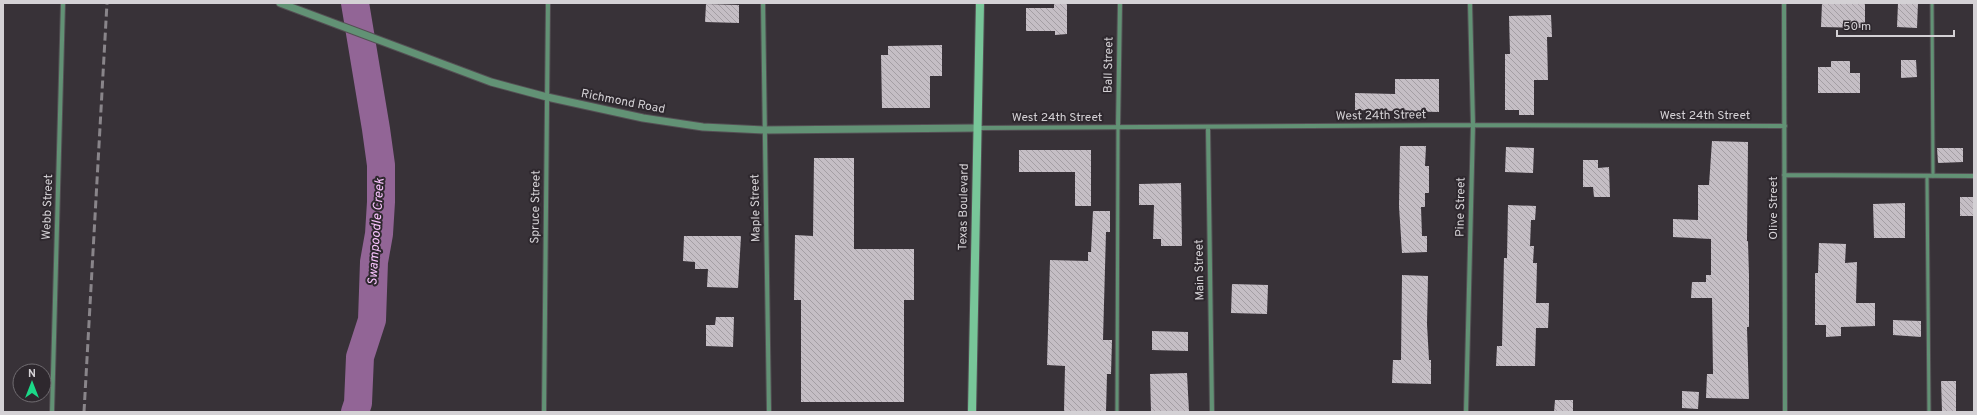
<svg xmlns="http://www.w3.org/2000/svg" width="1977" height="415" font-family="Overpass,sans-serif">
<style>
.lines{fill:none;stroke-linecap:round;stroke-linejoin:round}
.river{stroke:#926596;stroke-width:28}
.building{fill:url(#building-back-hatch)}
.service-casing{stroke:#544f54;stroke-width:5}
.minor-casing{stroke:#544f54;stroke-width:6}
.tertiary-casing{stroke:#544f54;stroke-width:9}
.secondary-casing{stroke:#544f54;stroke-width:10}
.service{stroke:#629275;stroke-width:3}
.minor{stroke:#629275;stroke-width:4}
.tertiary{stroke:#629275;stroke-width:7}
.secondary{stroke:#78c699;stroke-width:8}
.rail{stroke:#89858a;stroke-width:3;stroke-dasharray:8 4;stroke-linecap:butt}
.labels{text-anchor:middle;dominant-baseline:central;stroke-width:4;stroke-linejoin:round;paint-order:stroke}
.street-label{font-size:12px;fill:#d4d1d5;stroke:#2e282e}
.water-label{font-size:13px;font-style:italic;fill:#f8c3fd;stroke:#2e282e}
</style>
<defs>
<pattern id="building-back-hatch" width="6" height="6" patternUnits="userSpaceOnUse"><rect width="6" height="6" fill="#c5bec5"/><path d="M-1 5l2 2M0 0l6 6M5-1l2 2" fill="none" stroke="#a49ea4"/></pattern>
</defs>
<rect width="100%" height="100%" fill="#383238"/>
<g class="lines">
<path class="river" d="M355 412 358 403 360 357 372 320 374 262 379 234 381 202V165L376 129 355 3"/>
</g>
<path class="building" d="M1822 3H1865V28L1821 27Z
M1898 3H1918L1917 28 1897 27Z
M706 4 739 5V23L705 22Z
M1054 4H1067V34L1055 35V31H1026V8H1054Z
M1551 15 1552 37H1547L1548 80H1534V115H1519V110H1505V54H1510L1509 16Z
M942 45V76H930V108H882L881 55H888V46Z
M1901 60H1916L1917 77 1901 78Z
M1831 61H1850V73H1860V93H1818V67H1831Z
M1395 79H1439V112L1355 110V93L1395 94Z
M1712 141 1748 142 1747 241H1748L1749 275V327H1747L1749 399 1706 398 1707 374H1713L1712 298H1691L1692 282H1706V275H1711V239L1673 237V219L1698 220V185H1709Z
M1400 146H1426L1425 166H1429V193H1425V207H1421L1422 236H1427V252L1402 253 1399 206Z
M1506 147 1534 148 1533 173 1505 172Z
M1937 148H1963V162L1938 163Z
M1019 150H1091V206H1075V172H1019Z
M814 158H854V249H914V300H904V402H801V300H794L795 235 813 236Z
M1583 160H1598V168L1609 167 1610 197H1594L1593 187H1583Z
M1181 183 1182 246H1161V239H1153L1154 205H1139V184Z
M1960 197H1974V216H1960Z
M1905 203V238H1874L1873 204Z
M1508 205 1536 206 1535 220H1531L1530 246H1534L1533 263H1537L1536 303H1549L1548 328H1536L1535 366H1496L1497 346H1502L1504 258H1507Z
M1093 211H1110V232H1106L1103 340H1112L1111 374H1107L1106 412H1064L1065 366 1047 365 1050 260 1088 261V252H1091Z
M684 236H741L738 288 707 287 708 269H695V262L683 261Z
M1819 243 1846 244 1845 263 1857 262 1856 303H1875V326L1841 327V336L1826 337V325H1815V273H1818Z
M1402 275 1428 276 1427 324 1429 360H1431V384L1392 383 1393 360H1401Z
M1232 284 1268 285 1267 314 1231 313Z
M716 317H734L733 347 706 346V325H715Z
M1893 320 1921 321V337L1893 335Z
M1152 331 1188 332V351L1152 350Z
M1187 373 1189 412H1151L1150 374Z
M1941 381H1956V412H1942Z
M1682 391 1699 392 1698 409 1682 408Z
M1555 400H1573V412H1554Z"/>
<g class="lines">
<g class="service-casing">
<path id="service" d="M1932 3 1933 176
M1927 176 1929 412
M1117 412 1118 128"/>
</g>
<g class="minor-casing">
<path id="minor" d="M763 3 769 412
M1784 3 1785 412
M1208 127 1212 412
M978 128 1473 125 1785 126
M1118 128 1120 3
M1784 175 1974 176
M52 412 63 3
M544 412 548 3
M1466 412 1473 125 1470 3"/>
</g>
<g class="tertiary-casing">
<path id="tertiary" d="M280 3 491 82 547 97 643 118 703 127 765 130 978 128"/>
</g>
<g class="secondary-casing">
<path id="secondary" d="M972 412 980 3"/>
</g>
<use href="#service" class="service"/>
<use href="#minor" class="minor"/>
<use href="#tertiary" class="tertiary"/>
<use href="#secondary" class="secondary"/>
<path class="rail" d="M84 412 107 3"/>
</g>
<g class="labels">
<g class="street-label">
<text transform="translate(1109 65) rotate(-89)">Ball Street</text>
<text transform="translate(623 102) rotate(11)">Richmond Road</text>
<text transform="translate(1381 116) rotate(-1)">West 24th Street</text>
<text x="1705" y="116">West 24th Street</text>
<text x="1057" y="118">West 24th Street</text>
<text transform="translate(48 207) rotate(-88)">Webb Street</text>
<text transform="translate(536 207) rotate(-89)">Spruce Street</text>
<text transform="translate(964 207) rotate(-89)">Texas Boulevard</text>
<text transform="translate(1461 207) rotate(-89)">Pine Street</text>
<text transform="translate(756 208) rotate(-91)">Maple Street</text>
<text transform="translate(1774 208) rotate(-90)">Olive Street</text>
<text transform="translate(1200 270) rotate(-91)">Main Street</text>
</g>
<g class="water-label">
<text transform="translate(377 232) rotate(-86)">Swampoodle Creek</text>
</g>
</g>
<rect width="1977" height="415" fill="none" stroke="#d4d1d5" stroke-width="8"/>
<g transform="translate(32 383)"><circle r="19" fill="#2e282e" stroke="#706c71"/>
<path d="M0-3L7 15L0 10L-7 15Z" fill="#1bd988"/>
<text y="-6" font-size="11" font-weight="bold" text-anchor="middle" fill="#d4d1d5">N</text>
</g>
<path d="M1837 30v6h117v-6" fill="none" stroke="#d4d1d5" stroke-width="2"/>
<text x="1843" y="30" font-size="12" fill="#d4d1d5" stroke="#2e282e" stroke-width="3" paint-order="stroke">50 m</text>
</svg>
